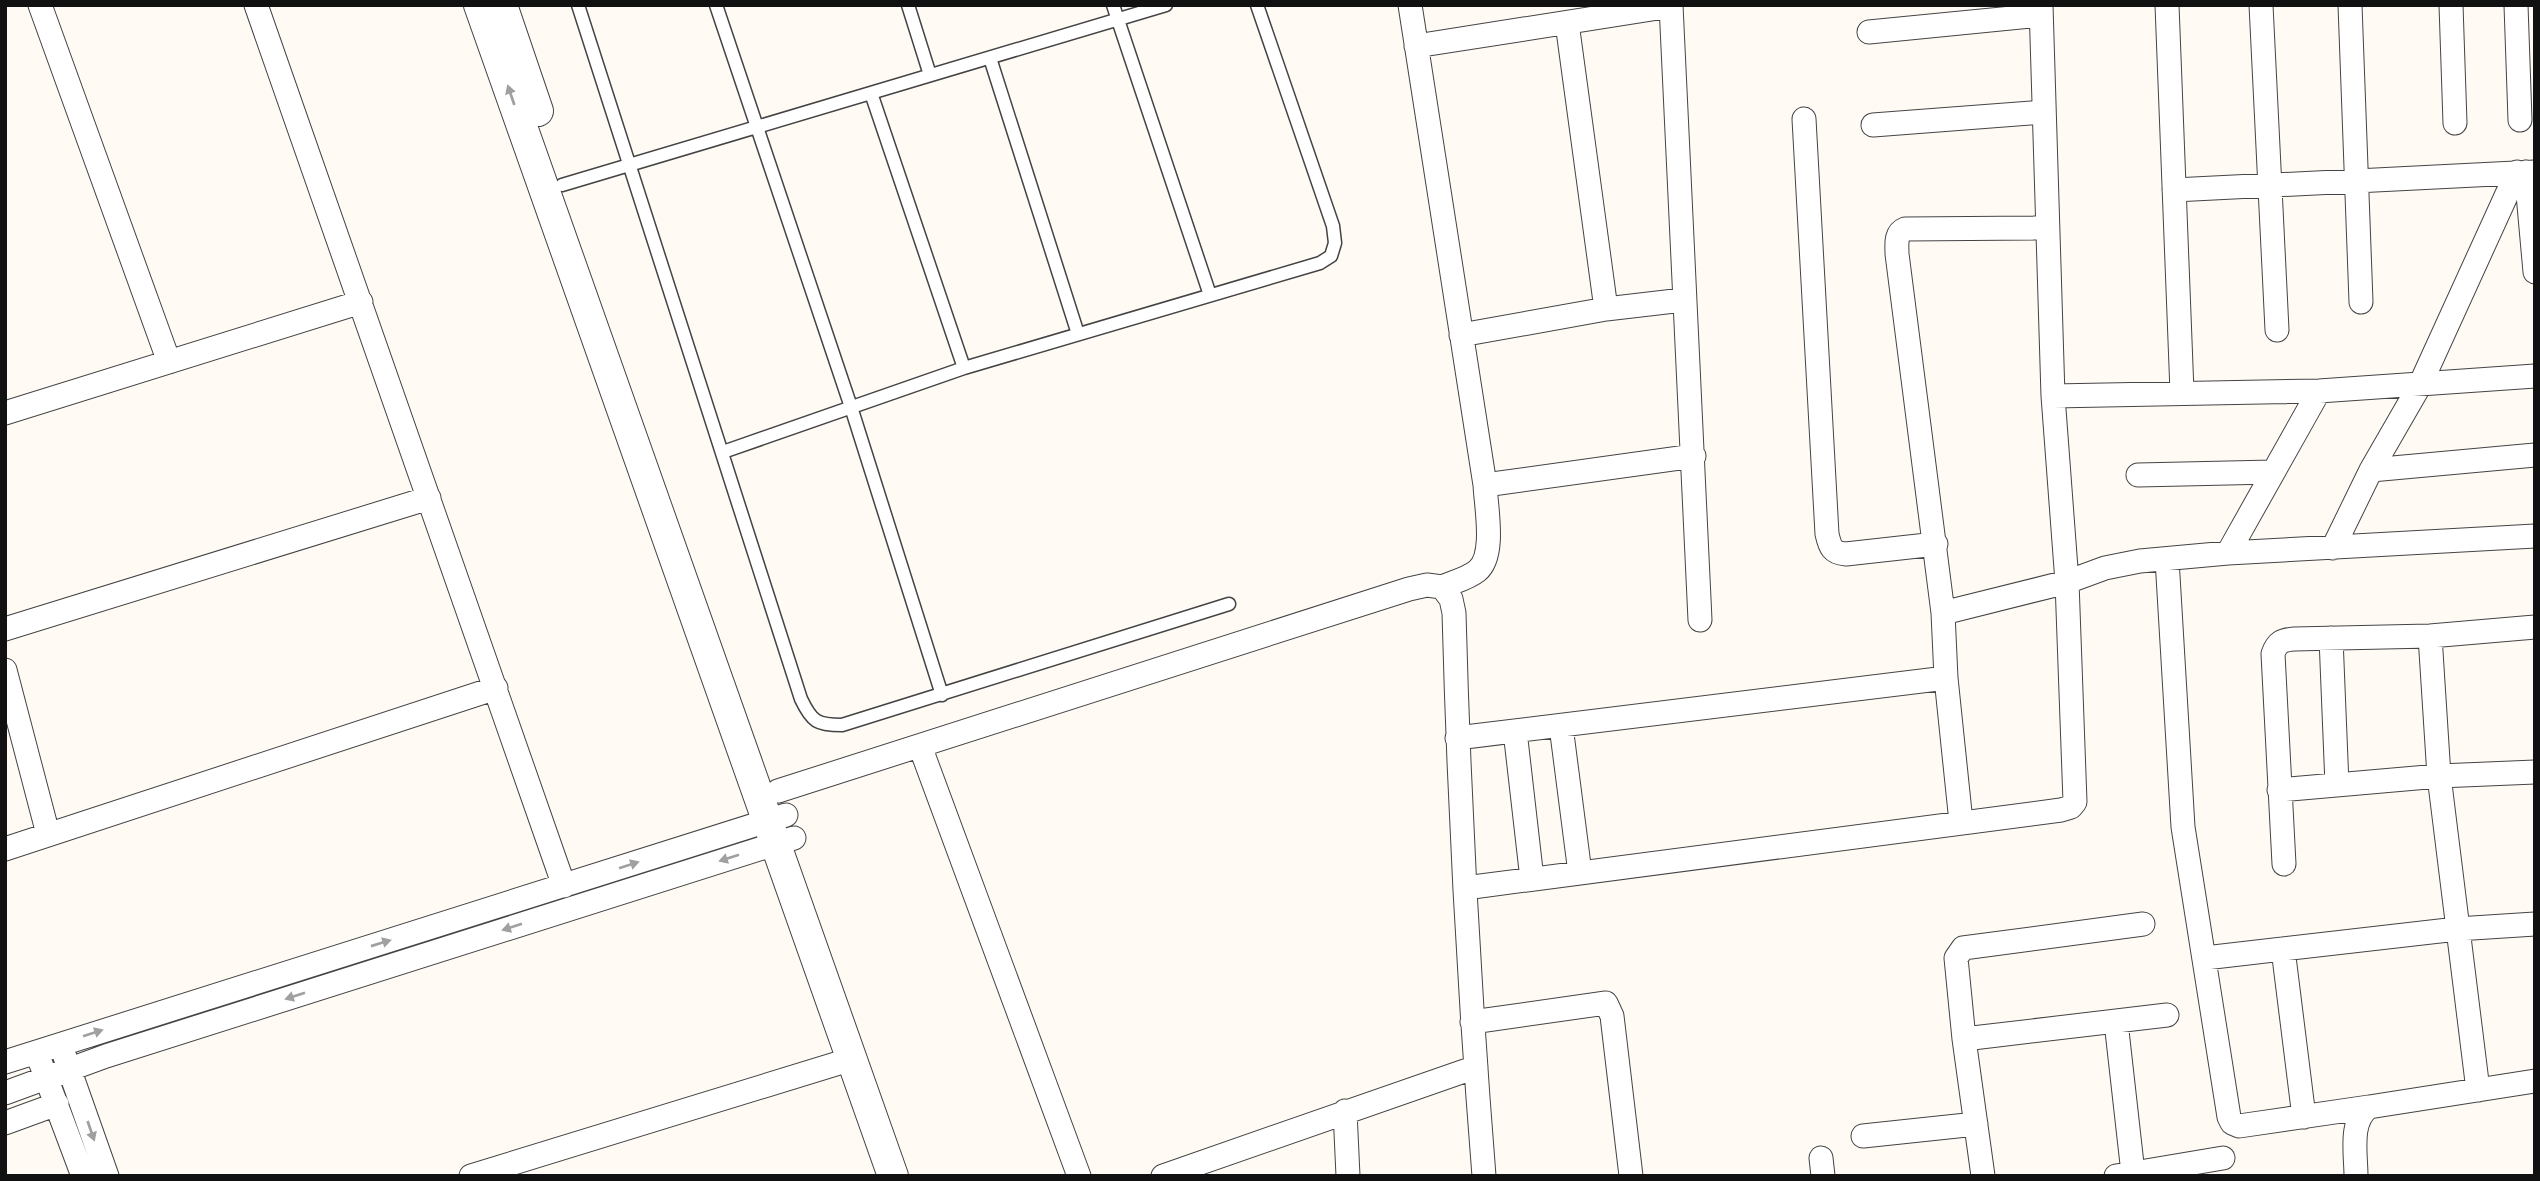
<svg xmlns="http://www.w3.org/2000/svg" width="2540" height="1181" font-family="Spectral,serif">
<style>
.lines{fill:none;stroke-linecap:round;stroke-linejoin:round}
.service-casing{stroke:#444;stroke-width:15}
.minor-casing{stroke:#444;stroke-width:25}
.tertiary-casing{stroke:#444;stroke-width:32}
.service{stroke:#fff;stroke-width:12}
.minor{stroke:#fff;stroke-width:23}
.tertiary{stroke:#fff;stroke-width:30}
.oneway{fill:#a0a0a0}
</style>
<rect width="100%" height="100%" fill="#fffaf4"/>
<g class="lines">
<g class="service-casing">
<path id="service" d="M578 5 801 699C812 722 817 725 842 725L1229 604
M716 5 851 407 942 695
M908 5 930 75
M1113 5 1210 295
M990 58 1078 334
M871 93 964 368
M562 185 1166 5
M723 452 964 368 1320 263 1331 256 1335 243 1333 226 1257 5"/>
</g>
<g class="minor-casing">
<path id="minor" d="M40 5 169 362
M256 5 564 886
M1410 5 1485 485 1694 456
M1671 5 1700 620
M2167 5 2182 392
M2261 5 2277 330
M2350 5 2361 302
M2451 5 2455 123
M2516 5 2520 120
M1567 23 1606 309
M1869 32 2041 15
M1416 46 1671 6
M1804 119 1827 534C1830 547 1832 553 1846 554L1936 544
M1873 125 2043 112
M2526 172 2535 272
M2174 190 2535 172
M1461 335 1606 309 1683 300
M2053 396 2319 391 2535 376
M5 413 361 302
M2371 470 2535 455
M2138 475 2273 472
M2333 548 2371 470 2420 385 2517 172
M2228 553 2319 391
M2167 559 2183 827 2229 1117 2232 1123 2239 1126 2369 1107
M1442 587C1453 582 1467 579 1477 571 1496 556 1486 507 1485 485
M1943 613 1897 254C1897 245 1895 233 1905 229L2047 228
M5 629 429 498
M2430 636 2439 776 2478 1090
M2331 638 2337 785
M5 670 48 834
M1561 726 1580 873
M1515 731 1532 879
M1457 738 1946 678
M920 746 1079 1176
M2279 790 2439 776 2535 772
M778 791 1409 589 1427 585 1442 587 1451 599 1454 613C1459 801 1469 989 1484 1176
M1961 822 1946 678 1943 613 2067 582 2105 568 2140 561 2228 553 2535 536
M5 849 496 688
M2284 864 2273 654C2277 642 2282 640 2294 639L2430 636 2535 627
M1465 888 2061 810 2071 807 2075 802 2067 582 2053 396 2041 5
M2283 949 2304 1117
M2205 958 2457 929 2535 924
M1472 1022 1606 1003 1612 1016 1631 1176
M2116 1022 2133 1173
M1964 1039 2167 1015
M65 1057 107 1176
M5 1062 786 815
M41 1064 83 1176
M5 1093 106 1056 794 838
M1345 1111 1348 1176
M5 1123 57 1104
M1863 1136 1976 1124
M1821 1158 1823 1176
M471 1176 852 1059
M1163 1176 1476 1067
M1983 1176 1964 1039 1956 958 1963 948 2143 924
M2116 1176 2223 1158
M2356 1176C2356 1154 2349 1121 2369 1107L2535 1081"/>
</g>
<g class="tertiary-casing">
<path id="tertiary" d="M479 5 893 1176
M502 5 538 111"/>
</g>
<use href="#service" class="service"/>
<use href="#minor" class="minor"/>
<use href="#tertiary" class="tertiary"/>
</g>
<defs><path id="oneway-solid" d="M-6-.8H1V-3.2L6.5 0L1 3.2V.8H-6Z" transform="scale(1.75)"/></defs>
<g class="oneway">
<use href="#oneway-solid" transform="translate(511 95) rotate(-109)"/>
<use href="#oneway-solid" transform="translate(729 858) rotate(162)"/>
<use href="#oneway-solid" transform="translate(629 865) rotate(-18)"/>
<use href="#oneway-solid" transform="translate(512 927) rotate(162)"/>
<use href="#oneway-solid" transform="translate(381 943) rotate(-17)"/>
<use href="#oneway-solid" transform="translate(295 996) rotate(162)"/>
<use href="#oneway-solid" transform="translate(93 1033) rotate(-18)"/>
<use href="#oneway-solid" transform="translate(91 1131) rotate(71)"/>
</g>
<rect width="2540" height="1181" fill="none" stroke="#111111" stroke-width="14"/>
</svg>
